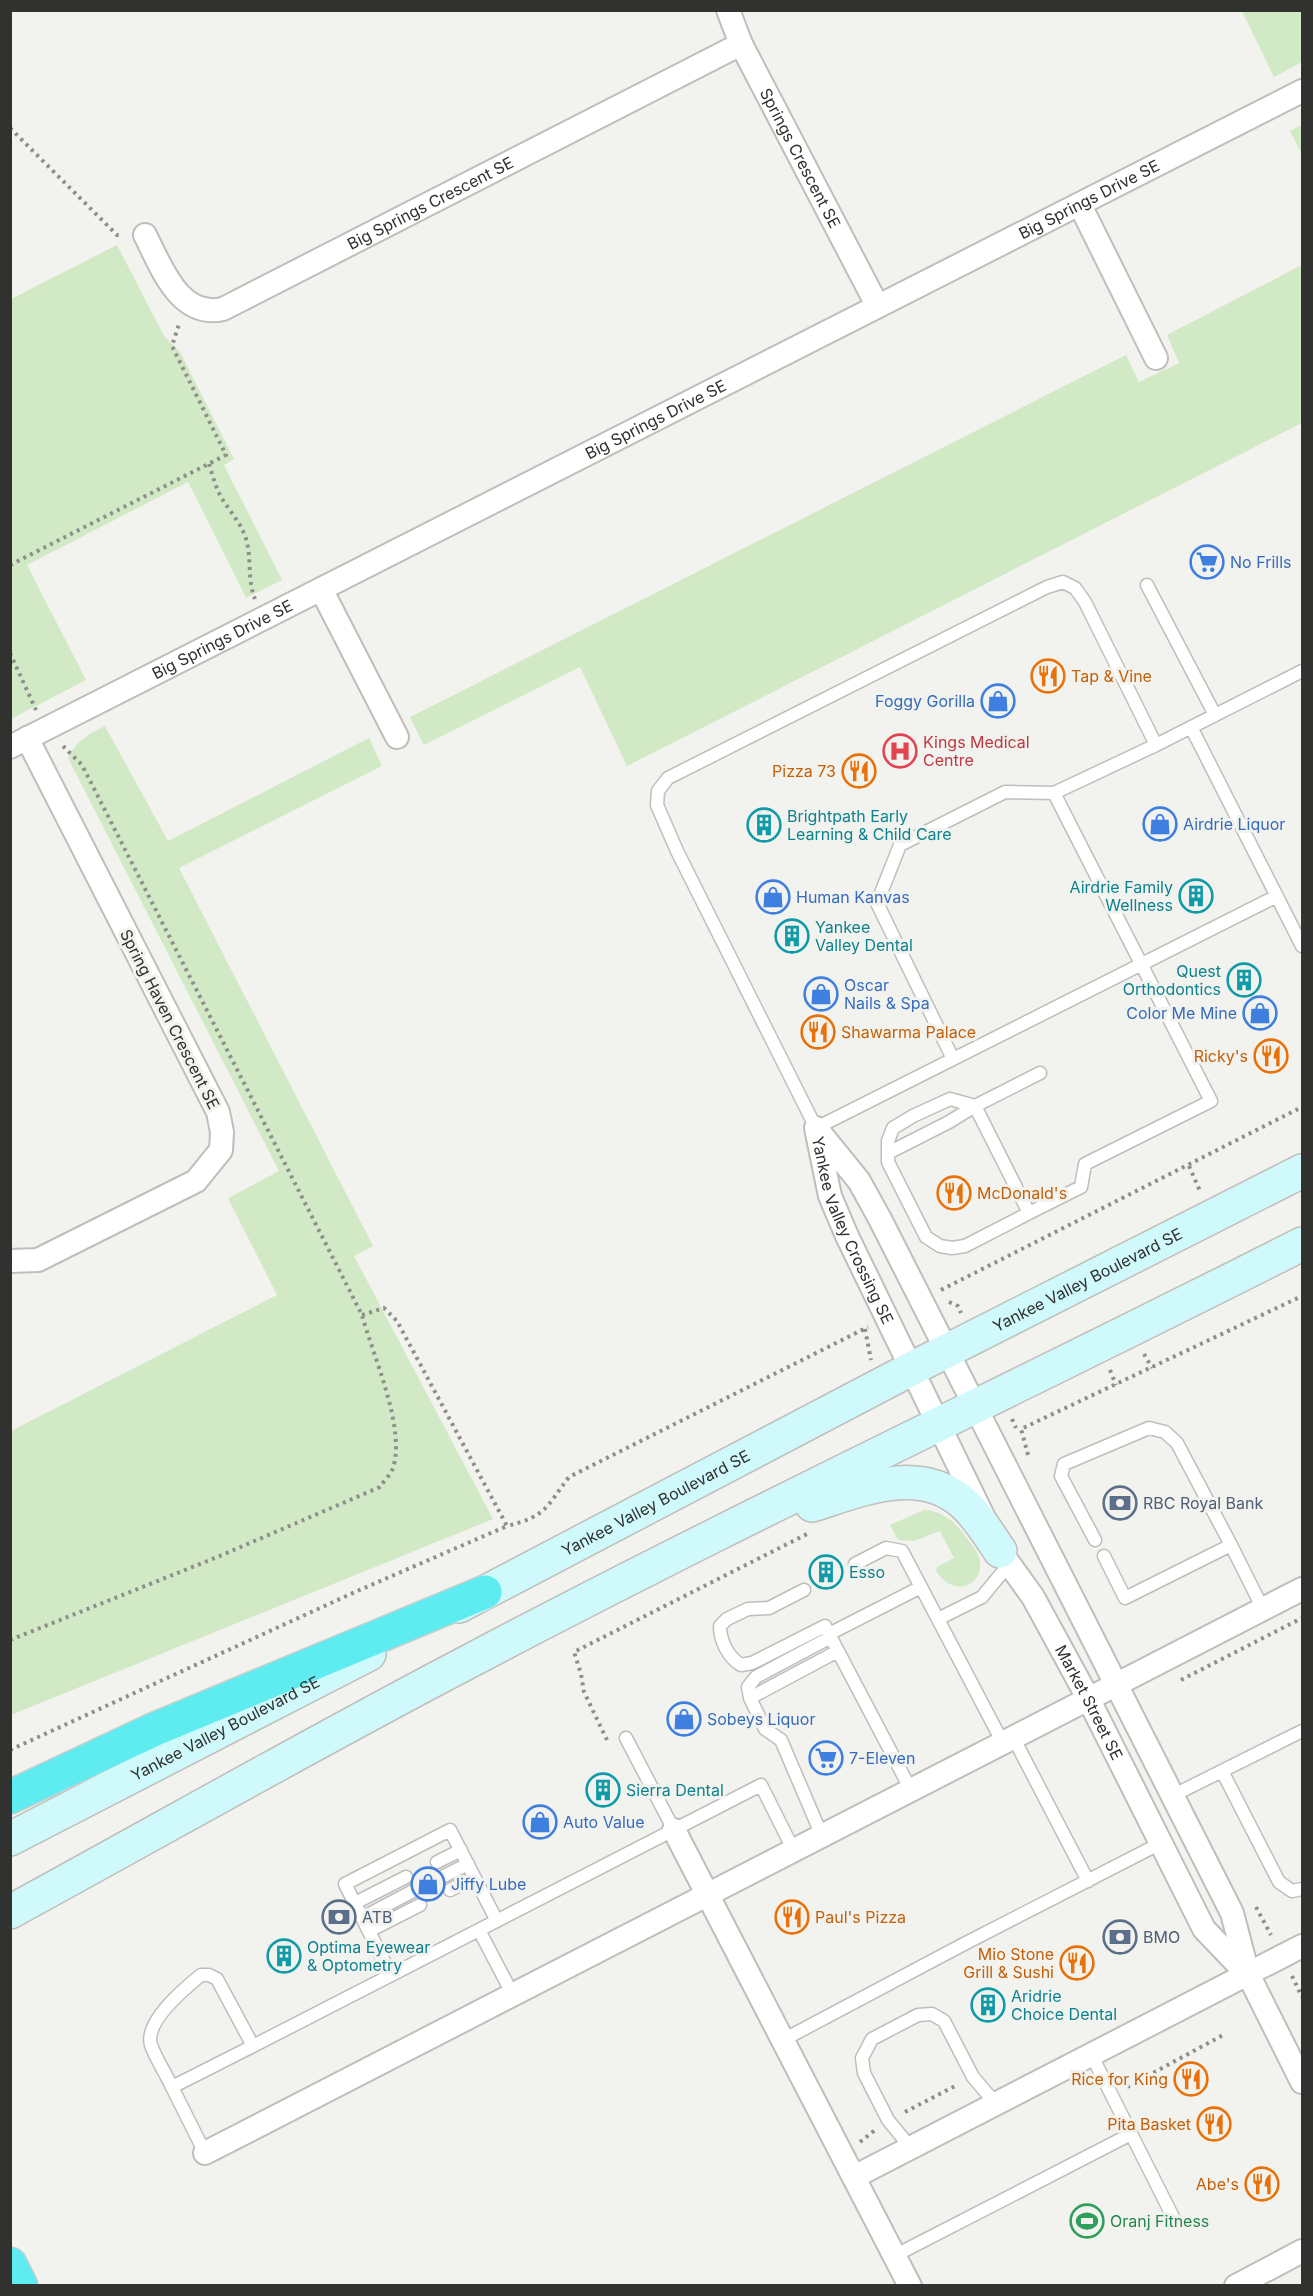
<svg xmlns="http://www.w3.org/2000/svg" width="1313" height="2296" font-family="Inter,sans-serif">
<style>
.green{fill:#d2e9c6}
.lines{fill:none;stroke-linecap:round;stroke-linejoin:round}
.lane-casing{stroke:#bfbebb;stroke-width:15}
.street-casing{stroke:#bfbebb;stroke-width:26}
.secondary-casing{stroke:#bfbebb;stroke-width:36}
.highway-casing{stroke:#cececd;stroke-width:36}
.path{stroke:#8e8e8b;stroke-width:4;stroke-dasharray:3 4.5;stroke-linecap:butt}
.lane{stroke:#fff;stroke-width:12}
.street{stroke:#fff;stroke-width:22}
.secondary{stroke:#cff9fa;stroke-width:33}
.highway{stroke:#5eecf0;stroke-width:33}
.labels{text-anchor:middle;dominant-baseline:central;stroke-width:6;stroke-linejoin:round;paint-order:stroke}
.street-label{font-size:16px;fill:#31312f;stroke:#f2f2ee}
.shop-label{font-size:16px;fill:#366cbe;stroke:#f2f2ee;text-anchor:start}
.food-label{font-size:16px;fill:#c56008;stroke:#f2f2ee;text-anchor:end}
.health-label{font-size:16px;fill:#be3a42;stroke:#f2f2ee;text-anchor:start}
.culture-label{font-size:16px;fill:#0d838f;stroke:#f2f2ee;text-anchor:start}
.service-label{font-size:16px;fill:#4e5e75;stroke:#f2f2ee;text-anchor:start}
.leisure-label{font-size:16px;fill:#27864d;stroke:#f2f2ee;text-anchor:start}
</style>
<rect width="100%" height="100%" fill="#f2f2ee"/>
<path class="green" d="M1242 11H1302V62L1274 77Z
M1302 125V155L1290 131Z
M117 245 164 336 180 352 234 459 224 465 282 580 246 598 188 482 27 565 86 680 11 719V299Z
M1302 265V423L627 766 580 667 424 745 410 717 1126 355 1139 382 1179 363 1167 335Z
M105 726 168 841 369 738 382 766 179 868 373 1246 354 1256 493 1519 11 1715V1431L277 1295 228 1198 279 1171 68 758C76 741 88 734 105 726Z
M924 1510C941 1511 952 1519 963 1533 968 1540 976 1549 979 1557 987 1585 953 1599 936 1571L937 1567 954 1558 940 1531 914 1541 898 1540 890 1525Z"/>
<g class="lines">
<g class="lane-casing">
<path id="lane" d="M1147 585 1215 715
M1191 727 1302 946
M1156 745 1085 602 1075 588 1063 582 1047 587 668 778 658 791 657 805 677 851 816 1128 1277 896
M953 1059 877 903 900 845 1005 792 1054 793 1156 745 1302 671
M1040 1073 975 1106 1029 1213 1081 1187 1085 1164 1211 1101 1054 793
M975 1106 950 1099 913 1116 893 1128 888 1141V1162L926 1237 940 1246 952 1248 965 1246 1029 1213
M888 1153 949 1122 975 1106
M1095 1540 1061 1476 1064 1464 1149 1428 1165 1432 1177 1443 1231 1545
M1104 1556 1125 1598 1231 1545 1263 1609
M855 1564 886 1548 902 1551 921 1587
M804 1590 769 1608 748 1609 727 1619 720 1626C720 1641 728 1657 741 1665L752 1663 825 1626 829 1634
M938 1619 982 1597 1010 1563
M750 1698 748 1687 756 1677 831 1637
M1013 1737 1088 1881
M626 1738 674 1830
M1222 1771 1279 1882 1292 1891 1302 1889
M911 1790 829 1634 921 1587 1003 1743
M1172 1796 1302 1731
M822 1836 781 1740 765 1729 750 1698 838 1651
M437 1862 461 1850
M444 1876 468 1864
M450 1890 475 1878
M355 1903 406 1877
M362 1918 413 1891
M479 1930 514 1997
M369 1931 420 1905
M391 1975 345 1884 450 1830 497 1921
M783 2040 964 1944 1161 1843
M1091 2054 1175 2221
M172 2087C166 2074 156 2059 151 2045 144 2022 185 1988 201 1975H209L217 1979 253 2046
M911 2148 888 2120 864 2073 862 2058 872 2039 918 2015 932 2014 944 2021 973 2077 996 2104
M205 2153 172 2087 253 2046 761 1785 794 1851
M894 2256 1131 2134"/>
</g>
<g class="street-casing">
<g id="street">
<path id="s1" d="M728 10 741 44 877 305"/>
<path d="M1080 205 1156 358"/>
<path id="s2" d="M145 235C161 266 179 319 223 309L741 44"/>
<path d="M321 589 397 737"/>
<path id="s3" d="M10 747 1302 91"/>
<path d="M816 1128 859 1181 880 1219 1232 1913 1248 1974 1302 2082"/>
<path id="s4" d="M817 1133 830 1196 847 1236 1000 1551 1033 1597 1088 1698 1204 1929 1245 1972"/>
<path d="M10 1261 38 1260 196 1181 221 1150 222 1132 218 1112 27 738"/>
<path d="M674 1830 910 2286"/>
<path d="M205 2153C572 1967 936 1776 1302 1589"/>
<path d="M854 2177 1302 1946"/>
<path d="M1236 2286 1302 2251"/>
</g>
</g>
<g class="secondary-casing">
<g id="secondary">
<path d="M812 1505C860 1490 919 1464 963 1503 978 1516 989 1535 1000 1551"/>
<path id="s5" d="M459 1606 911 1369 1302 1171"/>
<path id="s6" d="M10 1839 369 1654"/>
<path d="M10 1912C162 1829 313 1743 466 1663 742 1517 1024 1385 1302 1244"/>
</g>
</g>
<g class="highway-casing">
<path id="highway" d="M10 1797 155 1729 485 1592
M10 2264 21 2286"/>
</g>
<path class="path" d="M10 128 117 235H123
M209 464C212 474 215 485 220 495 228 510 241 522 246 539 252 558 247 580 255 599
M10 565 226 455 172 346 179 324
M10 653 36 710
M1189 1166 1200 1191H1198
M941 1290 1302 1107
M949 1302 958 1306 961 1313
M362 1315 384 1308 397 1321 507 1526C547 1516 546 1507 569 1477L868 1327
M865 1329 871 1360
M1144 1354 1152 1368
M1110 1370 1116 1385
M1012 1419 1016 1428
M1028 1455 1021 1429 1302 1296
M10 1640 215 1558 380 1487C384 1481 391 1474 393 1468 406 1428 373 1356 362 1315L82 765 62 745
M1181 1680 1302 1618
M607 1740 584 1692 581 1674 574 1652 809 1533
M10 1750 355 1592 507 1526
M1256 1907 1271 1935
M1292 1976 1302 1997
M1127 2087 1225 2034
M905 2112 957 2085
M860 2142 875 2130"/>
<use href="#lane" class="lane"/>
<use href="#street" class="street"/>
<use href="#secondary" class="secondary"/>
<use href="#highway" class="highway"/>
</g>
<defs>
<g id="supermarket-ring" transform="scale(1.725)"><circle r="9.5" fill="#f2f2ee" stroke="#3f7fe0" stroke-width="1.5"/><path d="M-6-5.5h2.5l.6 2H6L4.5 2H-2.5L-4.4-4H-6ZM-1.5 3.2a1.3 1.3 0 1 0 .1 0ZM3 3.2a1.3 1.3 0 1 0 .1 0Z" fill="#3f7fe0"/></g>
<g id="restaurant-ring" transform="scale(1.725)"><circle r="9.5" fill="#f2f2ee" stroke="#e8710a" stroke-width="1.5"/><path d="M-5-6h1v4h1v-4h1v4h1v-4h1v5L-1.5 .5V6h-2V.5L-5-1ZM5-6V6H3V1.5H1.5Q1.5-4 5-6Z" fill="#e8710a"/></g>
<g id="shop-ring" transform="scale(1.725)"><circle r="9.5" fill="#f2f2ee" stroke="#3f7fe0" stroke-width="1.5"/><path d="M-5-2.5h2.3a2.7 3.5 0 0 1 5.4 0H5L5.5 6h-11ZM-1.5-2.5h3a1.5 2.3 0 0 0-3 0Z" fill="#3f7fe0"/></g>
<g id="hospital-ring" transform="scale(1.725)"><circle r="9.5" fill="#f2f2ee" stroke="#e0444e" stroke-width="1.5"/><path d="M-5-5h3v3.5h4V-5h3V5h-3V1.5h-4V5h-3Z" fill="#e0444e"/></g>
<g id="building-ring" transform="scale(1.725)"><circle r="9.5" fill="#f2f2ee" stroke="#0f9aa8" stroke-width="1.5"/><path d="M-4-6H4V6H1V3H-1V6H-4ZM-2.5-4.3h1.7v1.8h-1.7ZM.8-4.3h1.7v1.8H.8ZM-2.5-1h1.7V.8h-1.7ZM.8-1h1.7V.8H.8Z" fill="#0f9aa8"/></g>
<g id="bank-ring" transform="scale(1.725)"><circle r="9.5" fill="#f2f2ee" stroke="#5c6f8a" stroke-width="1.5"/><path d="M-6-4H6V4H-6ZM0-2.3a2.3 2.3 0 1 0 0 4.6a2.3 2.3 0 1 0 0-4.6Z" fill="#5c6f8a"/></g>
<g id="stadium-ring" transform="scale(1.725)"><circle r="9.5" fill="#f2f2ee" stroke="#2e9e5b" stroke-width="1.5"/><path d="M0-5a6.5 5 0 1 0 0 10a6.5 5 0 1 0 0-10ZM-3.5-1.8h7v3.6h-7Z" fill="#2e9e5b"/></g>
</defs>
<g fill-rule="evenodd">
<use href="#supermarket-ring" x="1207" y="562"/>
<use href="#restaurant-ring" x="1048" y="676"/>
<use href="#shop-ring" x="998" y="701"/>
<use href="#hospital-ring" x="900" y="751"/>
<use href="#restaurant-ring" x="859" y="771"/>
<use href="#shop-ring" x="1160" y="824"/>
<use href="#building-ring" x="764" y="825"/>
<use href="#building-ring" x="1196" y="896"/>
<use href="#shop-ring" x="773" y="897"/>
<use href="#building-ring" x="792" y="936"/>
<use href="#building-ring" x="1244" y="980"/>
<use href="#shop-ring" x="821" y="994"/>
<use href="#shop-ring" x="1260" y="1013"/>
<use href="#restaurant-ring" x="818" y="1032"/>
<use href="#restaurant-ring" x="1271" y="1056"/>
<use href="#restaurant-ring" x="954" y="1193"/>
<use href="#bank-ring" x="1120" y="1503"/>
<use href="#building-ring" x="826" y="1572"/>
<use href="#shop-ring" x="684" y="1719"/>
<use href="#supermarket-ring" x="826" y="1758"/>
<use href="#building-ring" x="603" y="1790"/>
<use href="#shop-ring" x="540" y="1822"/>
<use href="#shop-ring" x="428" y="1884"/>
<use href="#bank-ring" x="339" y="1917"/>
<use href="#restaurant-ring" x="792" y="1917"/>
<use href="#bank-ring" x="1120" y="1937"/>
<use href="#building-ring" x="284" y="1956"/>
<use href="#restaurant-ring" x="1077" y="1963"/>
<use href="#building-ring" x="988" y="2005"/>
<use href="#restaurant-ring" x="1191" y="2079"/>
<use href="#restaurant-ring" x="1214" y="2124"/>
<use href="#restaurant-ring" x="1262" y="2184"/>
<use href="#stadium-ring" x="1087" y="2221"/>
</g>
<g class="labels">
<g class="street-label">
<text stroke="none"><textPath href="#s1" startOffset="165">Springs Crescent SE</textPath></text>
<text stroke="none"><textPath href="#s3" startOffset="1210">Big Springs Drive SE</textPath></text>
<text stroke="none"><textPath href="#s2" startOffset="350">Big Springs Crescent SE</textPath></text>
<text stroke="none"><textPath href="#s3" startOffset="724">Big Springs Drive SE</textPath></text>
<text stroke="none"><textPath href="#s3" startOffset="238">Big Springs Drive SE</textPath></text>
<text transform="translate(170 1019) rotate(63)">Spring Haven Crescent SE</text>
<text stroke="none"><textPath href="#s4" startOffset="104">Yankee Valley Crossing SE</textPath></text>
<text stroke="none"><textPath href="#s5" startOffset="708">Yankee Valley Boulevard SE</textPath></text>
<text stroke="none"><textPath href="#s5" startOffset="222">Yankee Valley Boulevard SE</textPath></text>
<text stroke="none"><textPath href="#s4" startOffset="634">Market Street SE</textPath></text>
<text stroke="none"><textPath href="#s6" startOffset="242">Yankee Valley Boulevard SE</textPath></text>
</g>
<g class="shop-label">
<text x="1230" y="562">No Frills</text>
<text x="975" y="701" text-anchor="end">Foggy Gorilla</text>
<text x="1183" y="824">Airdrie Liquor</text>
<text x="796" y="897">Human Kanvas</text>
<text x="844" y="985">Oscar<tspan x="844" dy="18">Nails &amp; Spa</tspan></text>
<text x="1237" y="1013" text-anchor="end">Color Me Mine</text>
<text x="707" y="1719">Sobeys Liquor</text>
<text x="849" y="1758">7-Eleven</text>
<text x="563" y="1822">Auto Value</text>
<text x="451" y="1884">Jiffy Lube</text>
</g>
<g class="food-label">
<text x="1071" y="676" text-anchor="start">Tap &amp; Vine</text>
<text x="836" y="771">Pizza 73</text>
<text x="841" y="1032" text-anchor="start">Shawarma Palace</text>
<text x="1248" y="1056">Ricky's</text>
<text x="977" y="1193" text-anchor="start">McDonald's</text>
<text x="815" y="1917" text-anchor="start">Paul's Pizza</text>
<text x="1054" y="1954">Mio Stone<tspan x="1054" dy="18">Grill &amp; Sushi</tspan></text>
<text x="1168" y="2079">Rice for King</text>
<text x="1191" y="2124">Pita Basket</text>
<text x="1239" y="2184">Abe's</text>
</g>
<g class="health-label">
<text x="923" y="742">Kings Medical<tspan x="923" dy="18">Centre</tspan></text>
</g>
<g class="culture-label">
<text x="787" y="816">Brightpath Early<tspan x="787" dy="18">Learning &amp; Child Care</tspan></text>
<text x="1173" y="887" text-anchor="end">Airdrie Family<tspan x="1173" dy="18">Wellness</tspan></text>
<text x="815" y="927">Yankee<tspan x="815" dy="18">Valley Dental</tspan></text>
<text x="1221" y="971" text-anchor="end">Quest<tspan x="1221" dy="18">Orthodontics</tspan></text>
<text x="849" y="1572">Esso</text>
<text x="626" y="1790">Sierra Dental</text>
<text x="307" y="1947">Optima Eyewear<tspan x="307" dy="18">&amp; Optometry</tspan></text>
<text x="1011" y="1996">Aridrie<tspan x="1011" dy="18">Choice Dental</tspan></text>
</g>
<g class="service-label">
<text x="1143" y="1503">RBC Royal Bank</text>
<text x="362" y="1917">ATB</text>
<text x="1143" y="1937">BMO</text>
</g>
<g class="leisure-label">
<text x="1110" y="2221">Oranj Fitness</text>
</g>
</g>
<rect width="1313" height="2296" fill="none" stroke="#31312f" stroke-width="24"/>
</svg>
